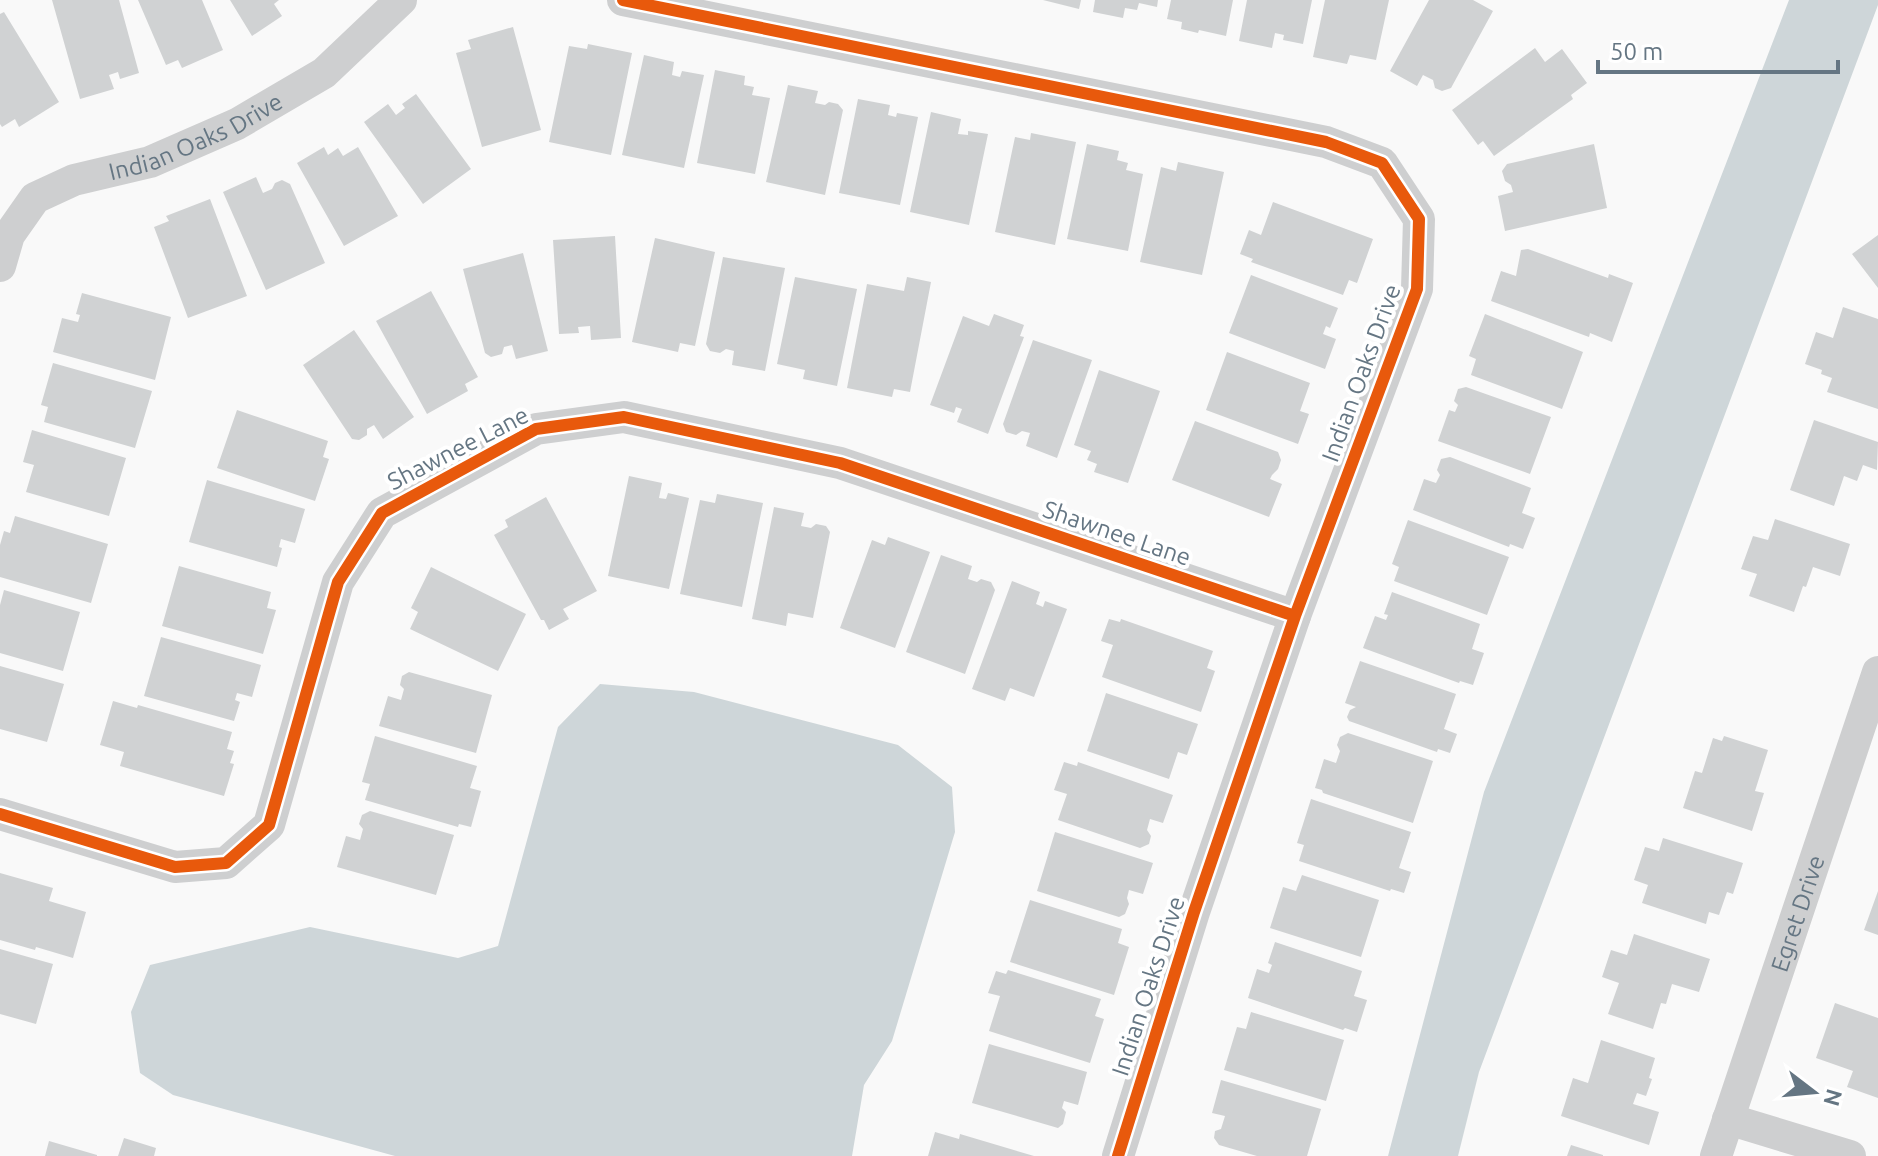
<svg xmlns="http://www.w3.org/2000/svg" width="1878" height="1156" font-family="Ubuntu,sans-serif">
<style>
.water{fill:#ced6d9}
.building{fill:#d0d2d3}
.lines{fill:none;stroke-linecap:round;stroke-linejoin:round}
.street{stroke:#cecfd0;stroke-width:32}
.cycleway-casing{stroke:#fff;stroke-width:17}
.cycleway{stroke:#e8590c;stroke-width:12}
.labels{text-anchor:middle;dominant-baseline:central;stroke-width:8;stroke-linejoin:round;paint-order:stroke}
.street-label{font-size:24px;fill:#657683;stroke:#fff}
</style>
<rect width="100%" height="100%" fill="#f9f9f9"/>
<path class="water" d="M1789 0H1878V5L1479 1072 1458 1156H1388L1484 792Z
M600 684 694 692 898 745 952 787 955 832 892 1041 864 1085 852 1156H395L173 1095 140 1073 131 1012 150 965 310 927 458 958 498 946 558 727Z"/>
<path class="building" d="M52 0H119L139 73 120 79 118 72 109 75 114 89 80 99Z
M138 0H202L223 50 182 68 178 60 166 65Z
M230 0H279L274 4 282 16 252 36Z
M1043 0H1081L1079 9Z
M1095 0H1158L1157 7 1139 3 1137 10 1125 8 1123 18 1093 12Z
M1171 0H1233L1226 36 1199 30 1198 33 1181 29 1182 22 1167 19Z
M1247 0H1312L1303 44 1283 40 1284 35 1275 33 1272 48 1239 41Z
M1325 0H1389L1376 60 1350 55 1347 64 1313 57Z
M1429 0H1473L1493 11 1451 88 1442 91 1435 88 1433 80 1423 75 1417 86 1390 71Z
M4 12 59 102 19 127 15 119 2 127 0 124V14Z
M513 27 541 130 482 147 456 53 471 49 468 40Z
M588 44 632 53 611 155 549 142 569 46 587 49Z
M1535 48 1545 62 1562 49 1587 83 1571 95 1573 99 1494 156 1483 141 1478 145 1452 110Z
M644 55 674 62 672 75 680 77 682 71 704 75 684 168 622 155Z
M715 70 745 76 744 85 754 87 752 95 770 98 755 174 697 163Z
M788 85 818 91 815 103 825 105 829 102 838 104 843 110 825 195 766 182Z
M416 94 471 169 423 204 364 122 388 104 396 115 405 108 402 104Z
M858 99 890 105 888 115 896 117 897 113 918 117 900 205 839 193Z
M931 112 961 119 958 134 968 135V131L988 134 969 225 910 212Z
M1031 133 1076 142 1055 245 995 232 1015 137 1030 140Z
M1087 144 1119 151 1117 160 1128 163 1126 170 1143 174 1128 251 1067 239Z
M1594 144 1607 208 1505 231 1498 196 1513 192 1511 185 1505 181 1502 171 1507 164Z
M324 147 328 155 338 148 343 156 358 147 398 216 344 246 297 163Z
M1178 162 1224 172 1202 275 1140 262 1161 167 1176 171Z
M256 177 263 193 272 189 275 183 282 180 290 184 325 263 266 290 223 192Z
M210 199 247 296 188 318 154 227 169 221 166 216Z
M1273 202 1373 239 1357 283 1349 280 1343 295 1251 262 1253 259 1240 254 1249 230 1261 235Z
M1878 235V288L1852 254Z
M615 236 621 338 591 340 590 326 578 327 579 333 559 334 553 240Z
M655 238 715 252 695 346 680 343 678 352 632 342Z
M1528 249 1608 278 1609 274 1633 283 1612 342 1590 333 1589 337 1491 301 1501 271 1516 276 1521 250Z
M523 253 548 351 516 359 512 345 504 347 502 354 491 357 485 353 463 269Z
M723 257 785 268 765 371 732 365 734 351 726 349 720 353 710 351 706 344Z
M1251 275 1338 308 1330 328 1326 326 1323 334 1336 339 1325 369 1229 333Z
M795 277 857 289 837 386 803 379 805 370 777 364Z
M907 277 931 282 910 392 894 389 892 397 847 388 867 284 904 291Z
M431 291 478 377 465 384 468 391 427 414 376 321Z
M82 293 171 317 155 380 53 352 62 318 78 322 80 315 76 314Z
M1843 307 1878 319V409L1827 392 1832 378 1821 374 1822 370 1805 364 1816 332 1833 338Z
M994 314 1024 325 1020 336 1024 337 988 434 957 422 962 409 956 407 954 413 930 405 963 316 989 326Z
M1485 314 1583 352 1562 409 1471 375 1476 359 1469 356Z
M354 330 414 417 383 439 374 425 367 429V435L359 440 352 439 303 365Z
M1033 340 1092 360 1057 458 1026 446 1030 433 1022 431 1016 435 1006 432 1003 424Z
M1227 352 1310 383 1300 411 1309 414 1298 444 1206 410Z
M53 363 152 391 135 448 44 422 48 407 41 405Z
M1099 370 1160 391 1128 483 1094 472 1097 464 1087 460 1091 451 1074 445Z
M1466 387 1551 417 1530 474 1438 441 1449 410 1455 412 1458 405 1454 401 1458 389Z
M237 410 328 441 323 457 329 459 315 501 217 468Z
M1814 420 1878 442 1877 470 1863 465 1857 481 1844 476 1834 506 1790 490Z
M1195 421 1278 452 1281 460 1278 469 1272 475 1270 479 1282 484 1269 517 1172 480Z
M32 430 126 458 109 516 26 492 34 465 23 462Z
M1450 457 1531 488 1522 513 1535 518 1523 549 1510 544 1509 547 1413 510 1424 479 1436 483 1440 475 1437 470 1441 459Z
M629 476 662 483 659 498 666 499 668 493 689 498 669 589 608 576Z
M207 480 305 509 295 543 281 539 279 547 282 548 277 567 189 542Z
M717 494 763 503 742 607 680 594 700 500 715 503Z
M546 497 597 591 563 609 569 619 549 630 544 620H541L494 535 508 527 505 520Z
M774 507 804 513 801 526 811 528 816 524 826 526 830 532 813 618 788 613 786 626 752 619Z
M15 516 108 544 91 603 0 577V545L4 531 10 533Z
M1775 519 1850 544 1840 576 1813 567 1806 587 1803 586 1794 612 1749 596 1757 574 1741 569 1753 536 1768 540Z
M1408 520 1509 557 1487 615 1394 581 1399 567 1392 564Z
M888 537 930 552 895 648 840 628 872 540 885 545Z
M941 555 972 566 968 579 977 582 981 579 991 582 995 590 965 674 906 652Z
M179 566 271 592 267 608 276 610 263 654 162 626Z
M431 567 526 614 498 671 410 629 418 612 411 608Z
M1012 581 1040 592 1036 604 1043 607 1045 601 1067 609 1034 697 1010 688 1005 701 972 689Z
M4 590 80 612 63 671 0 653V605Z
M1392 592 1480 624 1472 649 1484 653 1473 685 1460 681 1459 683 1363 648 1375 616 1386 620 1388 615 1384 614Z
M1109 619 1120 622 1121 619 1213 651 1207 668 1215 671 1201 712 1102 677 1113 645 1101 641Z
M161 637 261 665 252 697 237 693 235 700 240 702 234 721 144 696Z
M1360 661 1456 694 1444 729 1457 734 1450 753 1438 749 1437 752 1349 721 1347 717 1350 710 1356 707 1345 703Z
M0 666 64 684 47 742 0 729Z
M409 672 492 695 476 753 379 726 388 696 401 700 404 689 400 685 402 676Z
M1106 693 1198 724 1187 755 1178 752 1169 779 1087 751Z
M113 701 137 708 138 705 232 732 227 749 234 751 230 763 234 764 224 796 120 766 124 752 100 745Z
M1348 733 1433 761 1413 823 1323 793 1322 790 1315 788 1324 759 1336 763 1340 751 1337 745 1340 737Z
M375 736 477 766 470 788 481 791 471 827 459 824 458 827 365 800 370 784 362 782Z
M1724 736 1768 750 1755 791 1764 793 1752 831 1683 808 1695 771 1702 773 1713 738 1722 741Z
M1064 762 1077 766 1078 762 1173 795 1163 823 1150 819 1147 830 1151 836 1149 844 1140 848 1058 820 1067 794 1054 790Z
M1311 799 1411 832 1399 868 1411 872 1404 893 1391 889 1390 891 1299 861 1304 845 1297 843Z
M370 811 454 835 436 895 337 867 346 836 360 840 363 829 359 824 362 815Z
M1055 832 1153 863 1143 894 1129 890 1127 898 1129 904 1125 914 1119 917 1037 891Z
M1663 838 1743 863 1733 894 1727 892 1719 915 1709 912 1706 924 1642 903 1648 885 1634 880 1645 847 1659 851Z
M0 873 53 888 49 901 86 912 73 958 36 947 35 950 0 940Z
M1302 875 1379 900 1361 957 1270 928 1283 887 1296 891Z
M1878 891V935L1864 930Z
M1030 900 1122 929 1118 943 1129 947 1114 995 1010 962Z
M1634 934 1710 959 1699 992 1672 984 1666 1004 1661 1003 1653 1029 1608 1014 1619 983 1602 977 1611 950 1627 955Z
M1275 942 1362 971 1354 996 1367 1000 1357 1032 1345 1028 1343 1030 1248 998 1257 969 1269 973 1272 965 1268 963Z
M0 949 53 964 36 1024 0 1014Z
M1008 970 1101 999 1095 1016 1104 1019 1090 1063 989 1031 1000 996 988 993 996 971 1006 974Z
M1835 1003 1878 1018V1098L1847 1087 1853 1071 1816 1058Z
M1251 1012 1344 1040 1326 1101 1224 1070 1237 1027 1246 1029Z
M1601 1040 1655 1058 1649 1078 1652 1079 1646 1096 1637 1093 1633 1104 1659 1112 1649 1145 1561 1116 1573 1078 1588 1083Z
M989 1044 1087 1072 1078 1105 1064 1101 1062 1108 1066 1112 1063 1124 1058 1128 972 1103Z
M1221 1080 1321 1109 1307 1156H1257L1219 1145 1214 1138 1215 1131 1221 1129 1225 1116 1212 1113Z
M935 1132 959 1139 960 1134 1034 1156H928Z
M124 1138 156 1148 154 1156H118Z
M49 1141 97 1155V1156H45Z
M1571 1145 1603 1155V1156H1567Z"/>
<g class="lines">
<g class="street">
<path d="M623 0 1326 142 1382 163 1419 219 1417 289 1295 616 1194 912 1118 1156"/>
<path id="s1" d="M0 266 9 235 35 198 74 180 150 162 237 124 324 73 401 0"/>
<path d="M0 814 175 867 226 863 269 825 338 582 382 513 536 429 624 417 840 463 1295 616"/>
<path d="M1728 1119 1850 1156"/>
<path id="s2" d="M1716 1156 1878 672"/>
</g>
<g class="cycleway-casing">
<path id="cycleway" d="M623 0 1326 142 1382 163 1419 219 1417 289 1295 616 1194 912 1118 1156
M0 814 175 867 226 863 269 825 338 582 382 513 536 429 624 417 840 463 1295 616"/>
</g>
<use href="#cycleway" class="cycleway"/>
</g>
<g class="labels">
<g class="street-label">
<text stroke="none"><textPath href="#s1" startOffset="250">Indian Oaks Drive</textPath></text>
<text transform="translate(1361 373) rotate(-70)">Indian Oaks Drive</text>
<text transform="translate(458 448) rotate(-27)">Shawnee Lane</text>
<text transform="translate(1117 533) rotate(19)">Shawnee Lane</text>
<text stroke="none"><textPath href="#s2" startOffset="256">Egret Drive</textPath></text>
<text transform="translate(1148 986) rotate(-72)">Indian Oaks Drive</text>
</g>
</g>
<g transform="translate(1814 1092) rotate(106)" stroke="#ffffff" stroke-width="6" paint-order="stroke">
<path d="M0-6L14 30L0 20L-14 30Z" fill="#657683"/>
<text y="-12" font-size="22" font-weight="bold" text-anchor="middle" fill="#657683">N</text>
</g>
<path d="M1598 60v12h240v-12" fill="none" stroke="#657683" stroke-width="4"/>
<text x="1610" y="60" font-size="24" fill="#657683" stroke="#ffffff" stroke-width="6" paint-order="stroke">50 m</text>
</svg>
